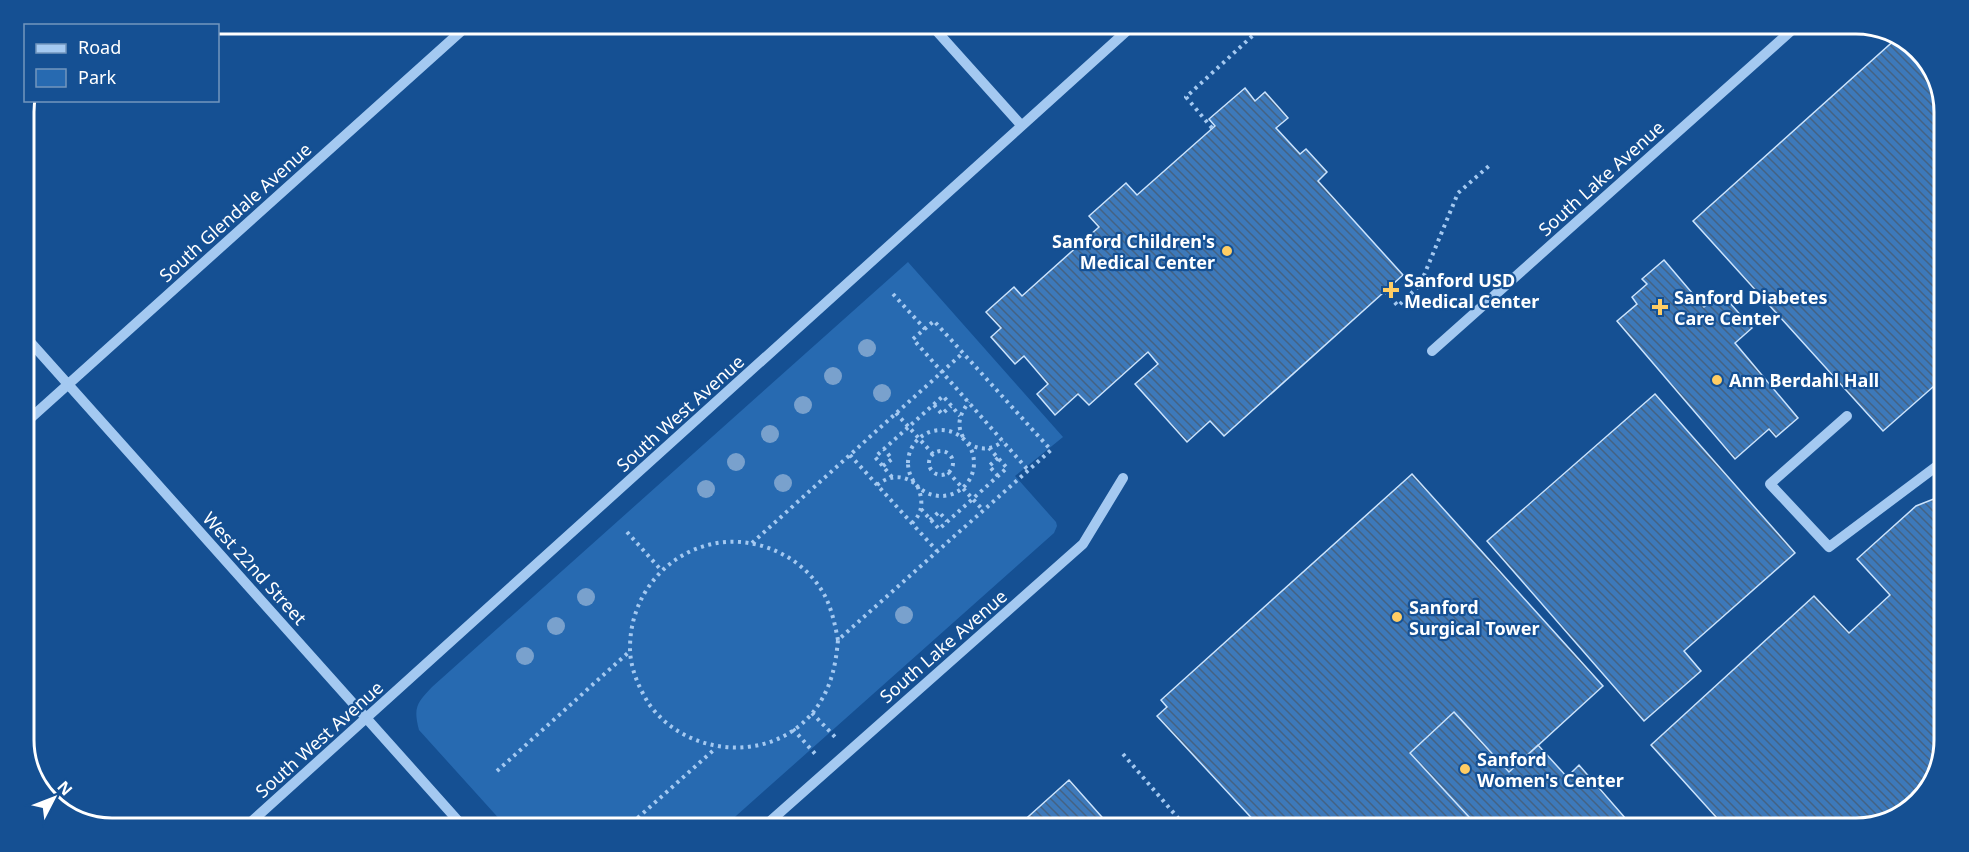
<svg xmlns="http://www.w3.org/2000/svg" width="1969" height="852" font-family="'Noto Sans',sans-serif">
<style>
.park{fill:#276ab1}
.building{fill:url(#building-back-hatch);stroke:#cbe3fc;stroke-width:1.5}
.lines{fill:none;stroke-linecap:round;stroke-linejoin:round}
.path{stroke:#a4c9f1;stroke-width:4;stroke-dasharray:3 4.5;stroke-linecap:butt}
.minor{stroke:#a4c9f1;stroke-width:10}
.tree{fill:#79a1cd}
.poi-dot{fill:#ffcd64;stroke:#155093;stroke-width:2}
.labels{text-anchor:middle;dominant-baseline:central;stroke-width:4.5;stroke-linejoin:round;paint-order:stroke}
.street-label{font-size:18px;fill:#fff;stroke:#155093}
.poi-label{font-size:18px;font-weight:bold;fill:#fff;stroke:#155093;text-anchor:start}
.rim{fill:none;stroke:#fff;stroke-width:3}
</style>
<defs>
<pattern id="building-back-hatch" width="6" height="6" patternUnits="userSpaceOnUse" patternTransform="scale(1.5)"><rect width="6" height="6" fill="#3d79ba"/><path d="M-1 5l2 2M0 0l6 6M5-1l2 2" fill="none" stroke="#446283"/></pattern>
</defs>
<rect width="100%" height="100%" fill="#155093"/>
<path class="park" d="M908 262 1063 437 1015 476 1056 522 1057 526 1054 533 727 824 503 823 419 730C413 707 417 703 432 687Z"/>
<path class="building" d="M1898 37 1927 59 1945 107 1942 379 1883 431 1693 221Z
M1245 88 1255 101 1265 92 1288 118 1276 128 1300 154 1306 149 1327 172 1318 181 1403 275 1224 436 1210 421 1187 442 1135 384 1158 364 1148 352 1089 405 1078 394 1055 415 1037 394 1048 384 1024 356 1015 364 991 337 1001 328 986 312 1014 287 1022 296 1099 227 1089 216 1126 183 1137 195 1215 126 1209 119Z
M1664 260 1704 307 1718 295 1730 303 1752 328 1735 343 1798 418 1776 437 1769 429 1735 459 1617 321 1637 304 1632 297 1647 284 1642 279Z
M1655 394 1795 553 1684 651 1701 671 1644 721 1487 541Z
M1412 474 1603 686 1509 772 1454 712 1410 753 1469 817 1459 827 1259 826 1157 716 1167 707 1161 700Z
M1941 496 1938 773 1906 813 1857 828H1726L1651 745 1814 596 1849 633 1890 595 1857 559 1916 506Z
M1454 712 1509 772 1538 745 1567 777 1579 765 1633 827H1459L1469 817 1410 753Z
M1069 780 1109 825H1019Z"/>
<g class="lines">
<path class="path" d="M1212 128 1186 97 1261 28
M1385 291 1398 306 1420 285 1458 193 1490 165
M893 294 925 329
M934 405 942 414 951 406
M896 413 933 454
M908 463a33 33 0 1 1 66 0a33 33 0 1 1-66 0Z
M963 437C956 424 960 414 969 402
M968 443C980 451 992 450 1003 441
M929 463a12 12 0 1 1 24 0a12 12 0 1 1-24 0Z
M850 455 937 551
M883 466 892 459 884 449
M948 472 983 510
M998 476 989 466 998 458
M892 477 875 457 943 396 960 416
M877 485C891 474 904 475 917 485 923 499 924 512 912 523
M921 509 939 529 1007 468 989 448
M930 520 939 512 947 521
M627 532 662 571
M752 543 963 353
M838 640C835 625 832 610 825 596 816 579 801 564 784 555 712 516 630 568 630 648 630 668 639 688 649 704 689 760 780 764 819 704 832 684 836 663 838 640L1051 450 934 321 913 339 1028 470
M812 713 836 738
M793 729 817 756
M1123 754 1184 825
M497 771 630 651
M632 823 716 748"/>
<path class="minor" d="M933 27 1021 125
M24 335 460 823
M1432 351 1792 30
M1847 416 1770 484 1829 547 1941 463
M24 424 468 25
M251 822 1130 28
M767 824 1083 544 1123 478"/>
</g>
<g class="tree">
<circle cx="867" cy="348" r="9"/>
<circle cx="833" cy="376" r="9"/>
<circle cx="882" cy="393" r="9"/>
<circle cx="803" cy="405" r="9"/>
<circle cx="770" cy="434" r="9"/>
<circle cx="736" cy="462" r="9"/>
<circle cx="783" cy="483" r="9"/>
<circle cx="706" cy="489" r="9"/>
<circle cx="586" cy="597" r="9"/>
<circle cx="904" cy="615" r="9"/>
<circle cx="556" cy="626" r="9"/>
<circle cx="525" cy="656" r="9"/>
</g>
<g class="poi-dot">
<circle cx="1227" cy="251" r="6"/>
<path d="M1388 281h6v6h6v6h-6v6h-6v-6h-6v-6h6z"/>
<path d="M1657 298h6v6h6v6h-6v6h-6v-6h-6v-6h6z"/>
<circle cx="1717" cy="380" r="6"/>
<circle cx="1397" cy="617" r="6"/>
<circle cx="1465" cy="769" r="6"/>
</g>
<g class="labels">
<g class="street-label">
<text transform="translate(1601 178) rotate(-42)">South Lake Avenue</text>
<text transform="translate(235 212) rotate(-42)">South Glendale Avenue</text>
<text transform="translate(680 413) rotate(-42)">South West Avenue</text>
<text transform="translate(255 568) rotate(48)">West 22nd Street</text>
<text transform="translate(943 646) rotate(-41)">South Lake Avenue</text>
<text transform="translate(319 739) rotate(-42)">South West Avenue</text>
</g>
<g class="poi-label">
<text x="1215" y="241" text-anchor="end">Sanford Children's<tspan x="1215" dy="21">Medical Center</tspan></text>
<text x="1404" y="280">Sanford USD<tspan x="1404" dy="21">Medical Center</tspan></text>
<text x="1674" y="297">Sanford Diabetes<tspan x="1674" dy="21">Care Center</tspan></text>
<text x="1729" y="380">Ann Berdahl Hall</text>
<text x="1409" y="607">Sanford<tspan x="1409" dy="21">Surgical Tower</tspan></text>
<text x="1477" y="759">Sanford<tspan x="1477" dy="21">Women's Center</tspan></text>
</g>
</g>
<path d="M0 0H1969V852H0ZM112 34H1856A78 78 0 0 1 1934 112V740A78 78 0 0 1 1856 818H112A78 78 0 0 1 34 740V112A78 78 0 0 1 112 34Z" fill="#155093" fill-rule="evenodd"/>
<path class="rim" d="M112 34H1856A78 78 0 0 1 1934 112V740A78 78 0 0 1 1856 818H112A78 78 0 0 1 34 740V112A78 78 0 0 1 112 34Z"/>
<rect x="24" y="24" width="195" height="78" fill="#155093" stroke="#7396be" stroke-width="1.5"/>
<rect x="36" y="44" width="30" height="9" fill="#a4c9f1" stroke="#7396be" stroke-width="1.5"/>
<text x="78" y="54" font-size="18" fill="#ffffff">Road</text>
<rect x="36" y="69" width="30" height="18" fill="#276ab1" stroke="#7396be" stroke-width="1.5"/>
<text x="78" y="84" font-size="18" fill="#ffffff">Park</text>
<g transform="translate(54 798) rotate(48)" stroke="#155093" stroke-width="4.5" paint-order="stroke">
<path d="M0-4.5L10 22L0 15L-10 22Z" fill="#ffffff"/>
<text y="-9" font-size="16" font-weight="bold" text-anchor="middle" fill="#ffffff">N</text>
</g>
</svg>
